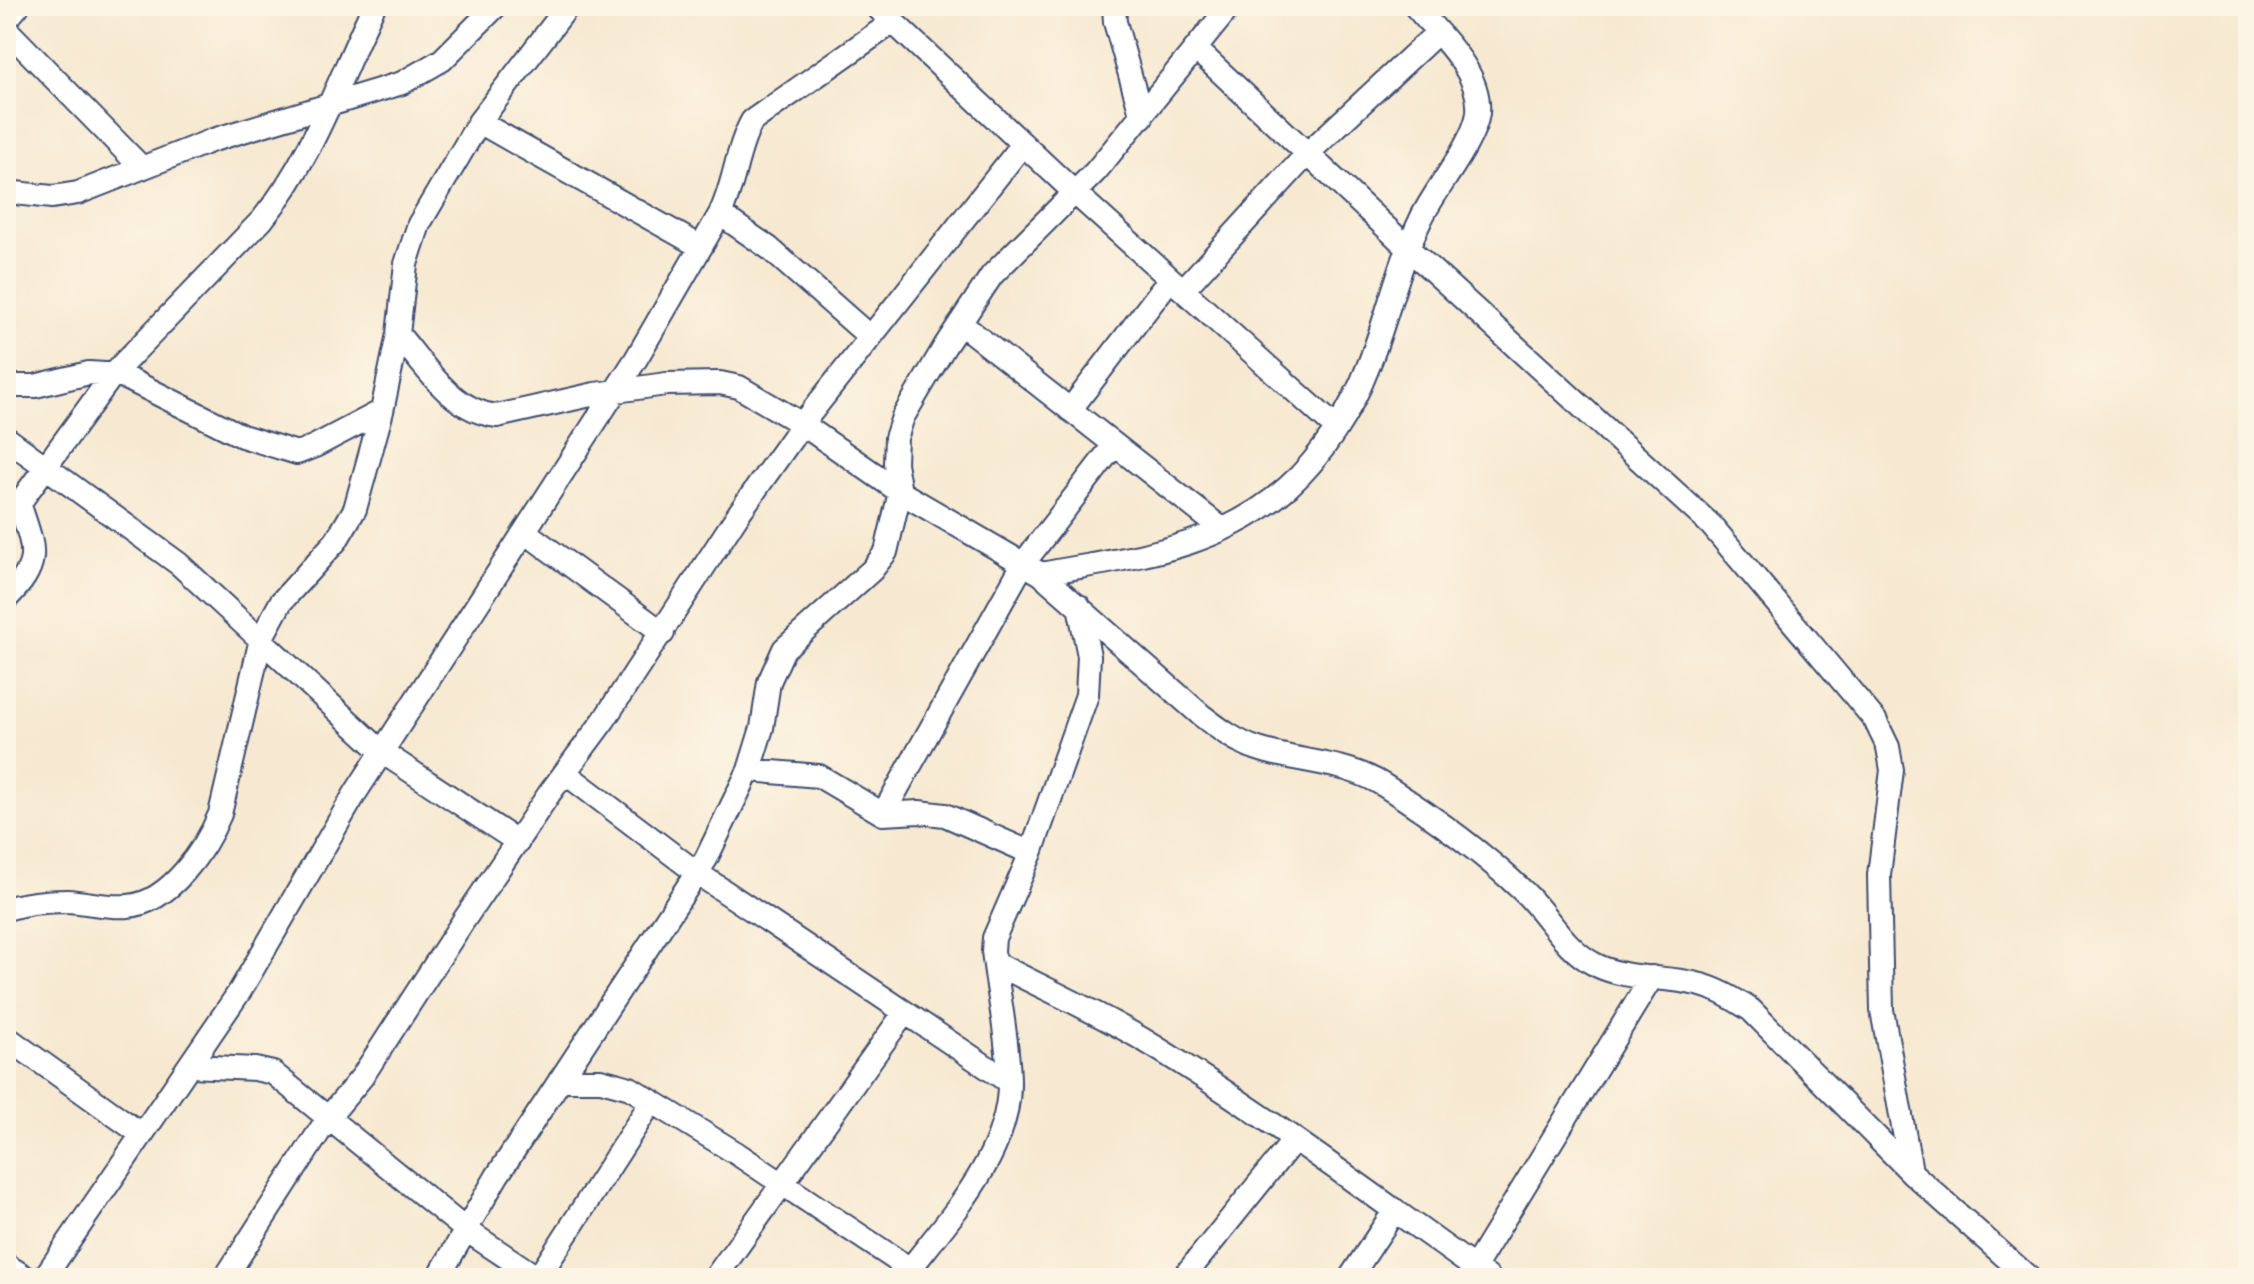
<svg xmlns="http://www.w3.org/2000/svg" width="2254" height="1284" font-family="'Indie Flower',sans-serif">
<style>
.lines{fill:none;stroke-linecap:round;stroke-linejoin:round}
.minor-casing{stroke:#3c4b6f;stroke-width:26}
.minor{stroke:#fff;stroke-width:22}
</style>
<rect width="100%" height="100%" fill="#fcf5e5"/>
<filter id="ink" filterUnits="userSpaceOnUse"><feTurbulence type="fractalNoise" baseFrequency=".0125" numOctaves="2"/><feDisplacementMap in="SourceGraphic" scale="16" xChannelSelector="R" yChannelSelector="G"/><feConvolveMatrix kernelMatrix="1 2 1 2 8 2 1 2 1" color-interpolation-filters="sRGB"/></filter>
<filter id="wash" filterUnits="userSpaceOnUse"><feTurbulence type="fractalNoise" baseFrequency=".006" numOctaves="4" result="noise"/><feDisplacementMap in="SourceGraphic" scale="32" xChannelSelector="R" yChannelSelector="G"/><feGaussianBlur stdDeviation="1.8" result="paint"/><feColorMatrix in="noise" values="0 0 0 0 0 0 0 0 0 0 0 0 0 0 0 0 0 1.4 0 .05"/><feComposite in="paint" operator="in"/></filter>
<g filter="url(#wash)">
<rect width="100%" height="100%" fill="#f7e9d1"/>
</g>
<g filter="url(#ink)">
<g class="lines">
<g class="minor-casing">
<path id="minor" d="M876 6 1074 192 1335 427
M1114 6 1115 22 1142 117
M6 20 18 6
M6 29 142 168
M1196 49 1409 249 1711 525 1875 720 1888 747 1892 770 1879 875 1882 1010 1911 1171
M479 122 701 247
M6 192 52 197 78 193 213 140 402 83 442 60 496 6
M720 214 769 248 870 337
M1183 290 1308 153 1437 33
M960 323 1222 529
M398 334C425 366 452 411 497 416L595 394 666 384 720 383 739 387 802 424 900 492 1041 574 1201 715C1218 728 1236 742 1258 749 1300 763 1346 761 1385 786 1434 817 1482 852 1524 892 1549 916 1564 949 1596 965 1626 980 1664 976 1697 984 1716 988 1734 999 1751 1010L1912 1173 2029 1278
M6 386H35L89 373 120 375 242 436 297 453 315 446 382 411
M1070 410 1170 279
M6 438 179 564 382 752 518 842
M525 532 663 633
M1041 574C1130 557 1216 551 1288 487 1322 457 1352 409 1368 367 1387 319 1398 266 1421 219 1435 189 1474 144 1478 113 1482 72 1439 35 1415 6
M6 599C43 562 34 549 20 506L23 498 114 373 262 220C313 158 339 78 374 6
M749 770 819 776 883 814 919 812 945 815 1031 853
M565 773 697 873 1009 1082
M883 814 1023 564 1114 445
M6 909C25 903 47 901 67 901 87 902 108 908 128 906 170 903 206 848 220 814L261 639 281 602 336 541 355 509 382 411 398 334 406 264 419 224 479 122 568 6
M995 963C1047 990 1102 1014 1152 1045 1268 1116 1377 1199 1489 1278
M6 1037 141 1134
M191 1066 255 1069 273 1073 466 1230 538 1278 652 1101
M560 1080H601L630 1088 736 1153 922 1277
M6 1265 27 1278
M44 1278 240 991 356 792 636 359 720 214C735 183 736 150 752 121L893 22
M225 1278 328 1118 362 1077 462 923 549 794 604 720 739 513 802 424 1023 144
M438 1278 497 1176 706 859 749 770 762 728 769 682 784 649 872 570 886 552 900 492 895 463 896 438 903 417 945 346 992 275 1096 171 1230 6
M715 1278 905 1012
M909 1278 910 1269C951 1216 1011 1152 1009 1080 1008 1038 998 993 993 951L994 938 1031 853 1087 695 1089 656 1079 606
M1183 1278 1294 1140
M1350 1278 1395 1210
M1468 1278 1652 977"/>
</g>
<use href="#minor" class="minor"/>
</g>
</g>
<rect width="2254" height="1284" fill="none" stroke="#fcf5e5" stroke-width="32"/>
</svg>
